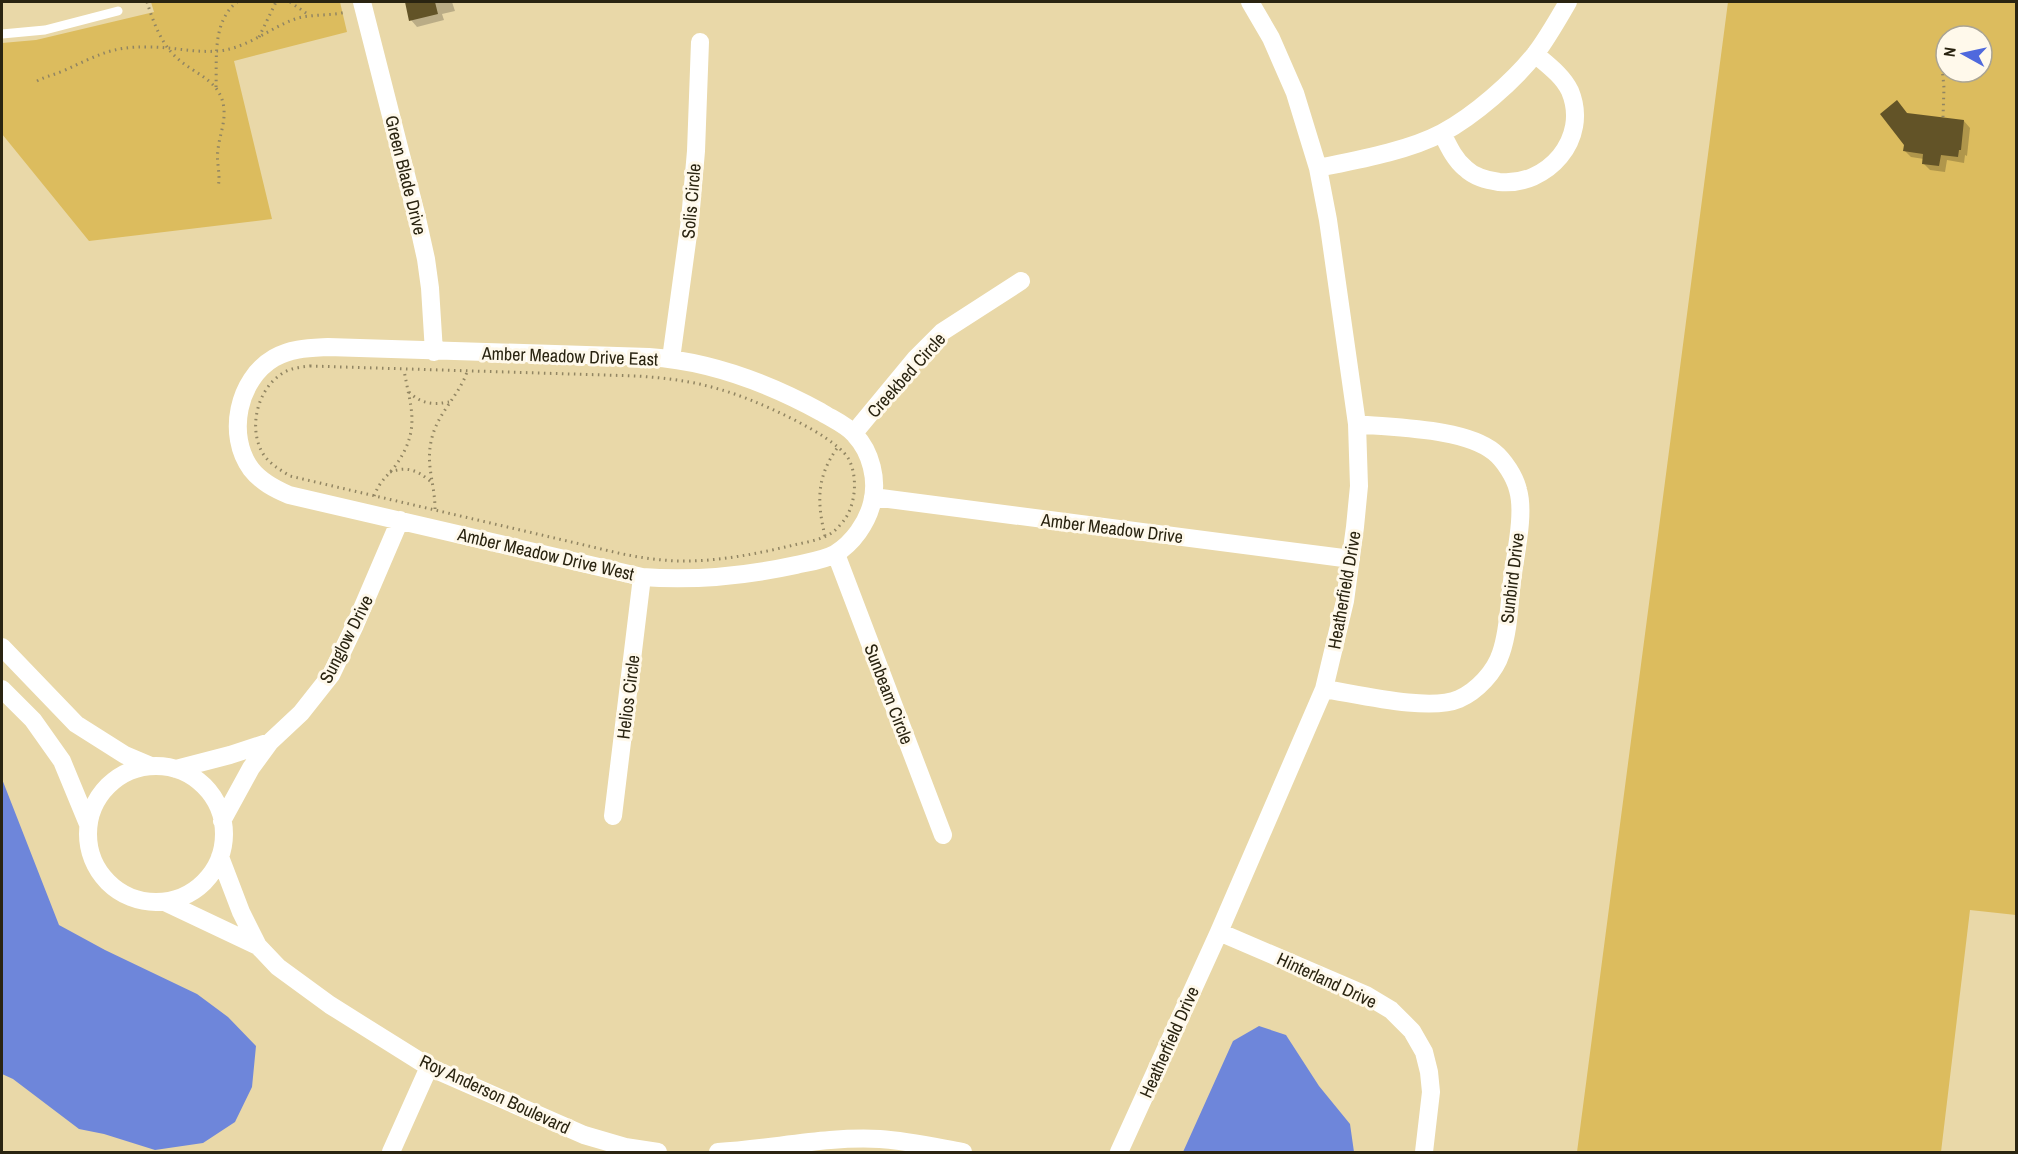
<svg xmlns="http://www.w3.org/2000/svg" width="2018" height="1154" font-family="'Archivo Narrow',sans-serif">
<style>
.green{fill:#dcbc5e;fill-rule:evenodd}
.water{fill:#6e86da}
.shadow{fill:#0003}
.building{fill:#625327}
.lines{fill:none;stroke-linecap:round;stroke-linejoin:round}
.path{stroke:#918562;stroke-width:3;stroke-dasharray:1.5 4.5;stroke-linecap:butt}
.service{stroke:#fff;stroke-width:9}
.minor{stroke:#fff;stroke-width:18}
.labels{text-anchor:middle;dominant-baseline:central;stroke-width:6;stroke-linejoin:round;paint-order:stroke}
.street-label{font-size:18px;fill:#2a2411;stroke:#fff9eb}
</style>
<rect width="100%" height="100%" fill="#e9d8a8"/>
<path class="green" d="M151 2H340L347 32 234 61 272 219 89 241 2 134V43L36 40 154 12Z
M1728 2H2016V915L1970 910 1941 1152H1577ZM1946 36H1982V72H1946Z"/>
<path class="water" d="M2 779 59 925 105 950 197 994 228 1017 256 1046 252 1087 235 1122 203 1143 155 1150 104 1134 79 1129 13 1079 2 1074Z
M1259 1026 1286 1035 1319 1086 1350 1124 1354 1152H1183L1233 1041Z"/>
<path class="shadow" d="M406 2H452L455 11 442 14 444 20 417 27 411 20Z
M1897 102 1908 115 1964 121 1970 128 1967 156 1965 155 1964 163 1947 160 1945 172 1930 170 1924 164V159L1911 157 1905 151Z"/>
<path class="building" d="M405 2H435L438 14 409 21Z
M1897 100 1907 113 1964 120 1961 150H1959L1958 157 1941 155 1939 166 1922 164 1923 154 1903 151 1904 145 1880 114Z"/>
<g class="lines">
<path class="path" d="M147 2C153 21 161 44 177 58 195 75 222 80 224 110 225 124 219 137 218 150 216 163 221 174 218 187
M290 2 309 15
M259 37 276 2
M1940 44 1944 88 1943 117
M37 81C46 76 54 75 63 71 97 56 110 46 150 47 173 47 195 53 218 51 249 48 270 27 298 18 314 14 330 16 346 12
M216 87C217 58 212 22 237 2
M310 366 637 376C666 378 693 381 722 390 751 398 832 433 848 458 858 475 856 503 845 519 842 523 837 529 833 532 822 540 807 542 794 545 756 554 716 562 677 561 656 560 635 557 614 552L290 476C279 469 268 463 262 452 248 426 258 388 283 373 291 368 301 367 310 366Z
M409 392C421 404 433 405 449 402
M390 472C407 466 417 470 430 481
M374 496C381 478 389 476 398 462 421 427 410 406 404 370
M435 509C435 482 424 463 433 434 440 411 459 395 467 372
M825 536C817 502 816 477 838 447"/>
<path class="service" d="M2 34 45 30 118 11"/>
<path class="minor" d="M362 2 416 214 426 259 430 288 434 352
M1442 133C1448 145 1454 159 1465 168 1474 177 1486 180 1499 182 1547 187 1590 139 1570 91 1563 76 1548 65 1535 54
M1318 168C1357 160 1408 151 1442 133 1474 116 1514 81 1536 53 1548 37 1558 19 1568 2
M328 347 649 357C710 361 768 383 821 412 832 419 847 425 855 435 871 452 878 480 872 503 867 523 853 543 835 554 824 560 809 562 796 565 745 576 694 581 642 577L289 495C275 489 261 482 251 469 226 435 238 379 274 358 291 348 310 348 328 347Z
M671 359 690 220 696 151 700 42
M854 433 916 358 942 332 1021 281
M873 497 1351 559
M836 554 943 835
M2 647 76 724 125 755 151 766
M2 689 33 720 62 761 88 824
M1324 689C1357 694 1429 712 1459 699 1477 691 1495 672 1501 653 1509 630 1509 604 1512 581 1515 555 1525 514 1518 490 1515 477 1504 460 1494 452 1465 428 1395 428 1357 424
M88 834a68 68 0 1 1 136 0a68 68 0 1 1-136 0Z
M176 769 230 755 270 742
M613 816 642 577
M222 821 251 768 270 742 301 713 331 675 355 625 400 520
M220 857 241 912 258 946 278 967 330 1005 429 1067 584 1135 625 1147 658 1152
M165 902 258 946
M1219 932 1366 995 1391 1010 1412 1031 1424 1052 1429 1072 1431 1092 1424 1152
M391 1152 429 1067
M718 1152C772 1149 826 1136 880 1139 908 1141 935 1147 963 1152
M1119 1152 1219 932 1324 689 1345 601 1355 527 1359 486 1357 424 1328 220 1318 168 1295 93 1271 38 1250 2"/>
</g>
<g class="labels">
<g class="street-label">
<text transform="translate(406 175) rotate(76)">Green Blade Drive</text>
<text transform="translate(691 201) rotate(-85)">Solis Circle</text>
<text transform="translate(570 356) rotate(2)">Amber Meadow Drive East</text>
<text transform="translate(906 375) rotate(-48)">Creekbed Circle</text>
<text transform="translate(1112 528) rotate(7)">Amber Meadow Drive</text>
<text transform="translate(546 554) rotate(13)">Amber Meadow Drive West</text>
<text transform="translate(1512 578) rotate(-83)">Sunbird Drive</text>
<text transform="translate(1344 590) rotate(-80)">Heatherfield Drive</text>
<text transform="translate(346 639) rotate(-63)">Sunglow Drive</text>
<text transform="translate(889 694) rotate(69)">Sunbeam Circle</text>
<text transform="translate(628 697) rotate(-83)">Helios Circle</text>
<text transform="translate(1327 980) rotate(25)">Hinterland Drive</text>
<text transform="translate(1169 1042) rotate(-66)">Heatherfield Drive</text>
<text transform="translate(495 1094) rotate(25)">Roy Anderson Boulevard</text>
</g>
</g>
<rect width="2018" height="1154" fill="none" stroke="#2a2411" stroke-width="6"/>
<g transform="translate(1964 54) rotate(278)"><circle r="28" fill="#fff9eb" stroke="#aaa494" stroke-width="1.5"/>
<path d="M0-4.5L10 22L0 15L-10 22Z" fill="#4f69dd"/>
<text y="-9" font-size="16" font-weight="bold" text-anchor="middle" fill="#2a2411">N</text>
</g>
</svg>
